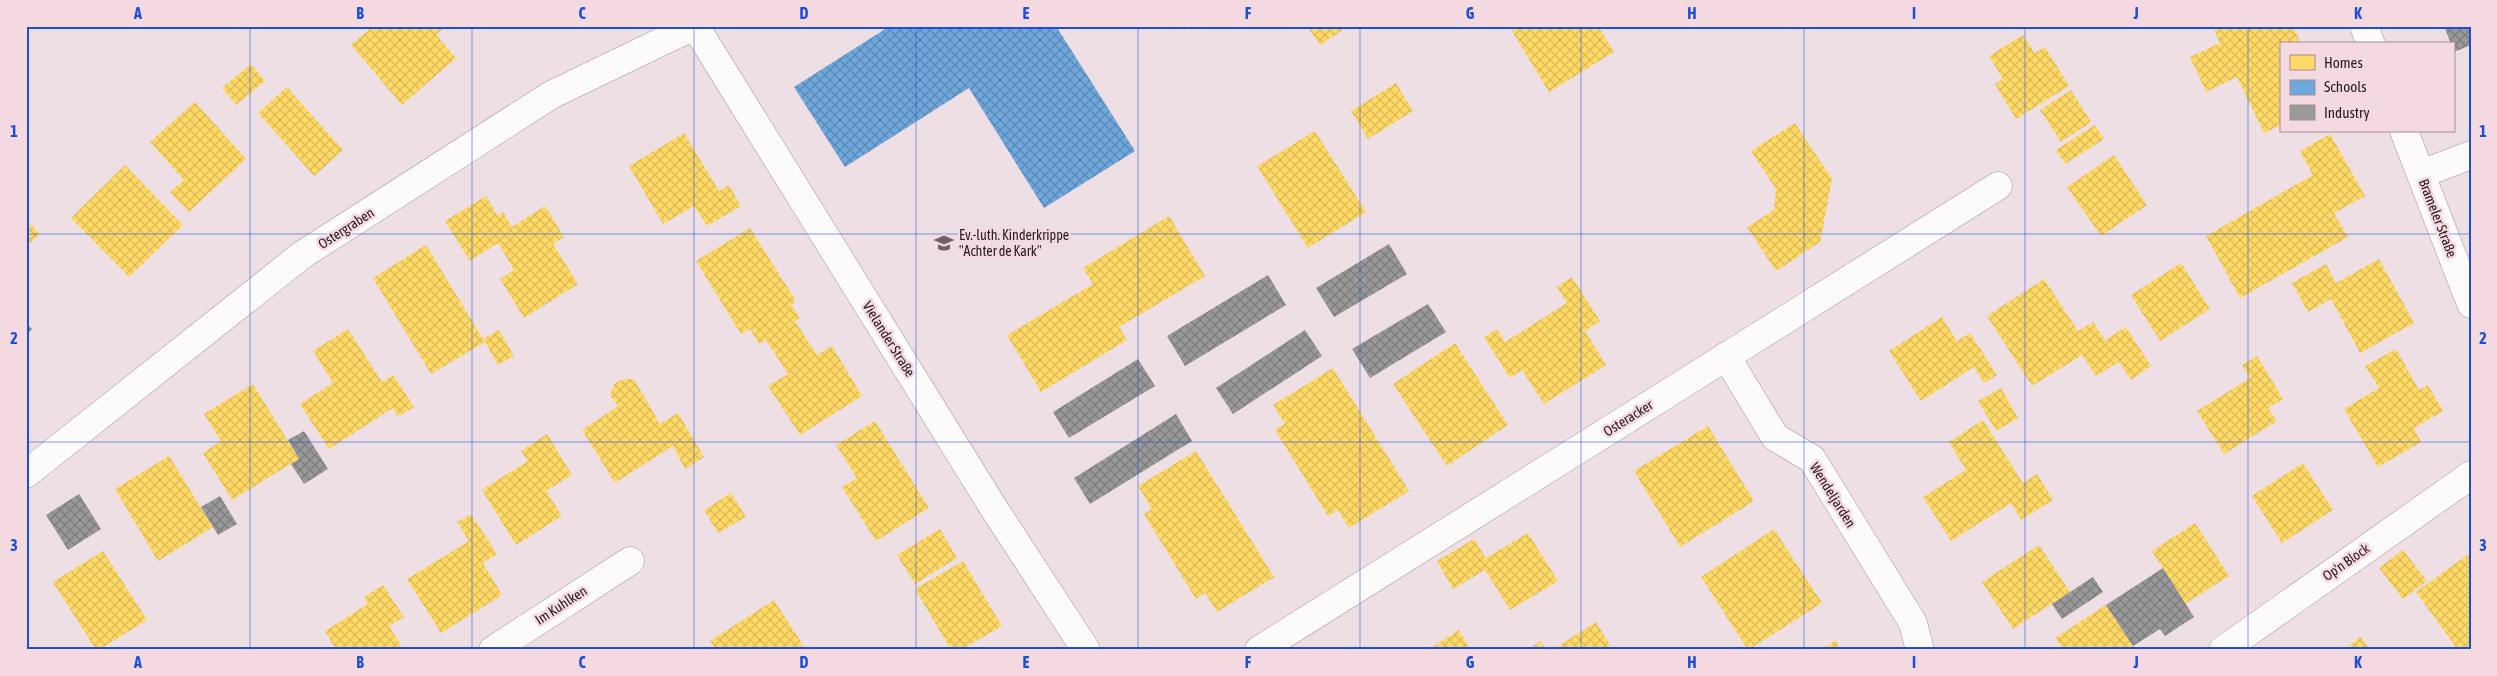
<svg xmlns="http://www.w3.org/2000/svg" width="2497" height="676" font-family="'Asap Condensed',sans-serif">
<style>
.homes{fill:url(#homes-cross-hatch)}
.schools{fill:url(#schools-cross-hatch)}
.industry{fill:url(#industry-cross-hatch)}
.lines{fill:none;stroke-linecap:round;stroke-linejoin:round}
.minor-casing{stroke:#a4999c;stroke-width:29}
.tertiary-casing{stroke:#a4999c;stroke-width:29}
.minor{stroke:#fcfafb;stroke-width:28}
.tertiary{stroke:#fcfafb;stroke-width:28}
.grid{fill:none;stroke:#1d4ed8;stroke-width:1;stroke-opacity:0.55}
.labels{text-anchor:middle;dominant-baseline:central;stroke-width:5;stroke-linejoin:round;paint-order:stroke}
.street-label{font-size:14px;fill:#261d20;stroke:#f4d9e1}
.poi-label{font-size:14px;fill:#261d20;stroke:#f4d9e1;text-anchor:start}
.neatline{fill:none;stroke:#1d4ed8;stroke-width:2}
.grid-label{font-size:16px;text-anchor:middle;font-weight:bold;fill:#1d4ed8}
</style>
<defs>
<pattern id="homes-cross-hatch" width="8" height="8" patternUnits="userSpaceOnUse" patternTransform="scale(1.25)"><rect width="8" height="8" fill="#ffd966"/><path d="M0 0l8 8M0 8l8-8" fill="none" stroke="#daba58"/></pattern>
<pattern id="schools-cross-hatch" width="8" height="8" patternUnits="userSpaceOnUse" patternTransform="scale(1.25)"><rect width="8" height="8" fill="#6fa8dc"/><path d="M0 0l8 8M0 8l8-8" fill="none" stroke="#5b88b2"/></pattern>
<pattern id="industry-cross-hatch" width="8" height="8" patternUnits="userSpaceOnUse" patternTransform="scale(1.25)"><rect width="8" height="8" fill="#999"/><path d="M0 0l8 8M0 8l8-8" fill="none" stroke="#7d7c7c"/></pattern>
</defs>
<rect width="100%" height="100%" fill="#eedfe4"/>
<path class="homes" d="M373 26H446L436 35 456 58 402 105 351 45Z
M1180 26H1191L1183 31Z
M1307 26H1349L1320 45Z
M1509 26H1598L1614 52 1549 92Z
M2221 26H2293L2301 44H2281V125L2264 133 2237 77 2206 92 2190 57 2220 43 2214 30Z
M2023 35 2035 53 2045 47 2069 86 2016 119 1995 84 2003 79 1989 56Z
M251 64 265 81 236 105 222 88Z
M1396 83 1413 111 1368 139 1351 111Z
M287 87 343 150 314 176 258 113Z
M2071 90 2091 122 2061 142 2040 110Z
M195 102 246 159 189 212 170 192 184 180 150 142Z
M1795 123 1832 179 1820 242 1776 271 1747 227 1774 210 1776 189 1751 151Z
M2095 125 2104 139 2065 164 2056 150Z
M1315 131 1366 212 1308 248 1257 166Z
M684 133 719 191 729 185 741 206 707 226 694 206 663 224 629 166Z
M2330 134 2365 196 2334 213 2348 237 2240 298 2206 236 2313 175 2300 151Z
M2114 155 2147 205 2101 236 2067 187Z
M125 165 183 225 129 277 71 218Z
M486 196 498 216 503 212 512 227 545 206 564 237 553 244 578 284 524 318 500 279 514 270 498 243 470 261 445 221Z
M1169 216 1205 276 1119 327 1127 340 1041 392 1007 335 1093 284 1083 268Z
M26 219 40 234 26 247Z
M750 228 796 301 791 304 800 318 795 321 817 355 832 346 862 396 800 435 768 386 788 374 766 340 759 344 750 329 741 334 696 261Z
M426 245 483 339 499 330 514 356 498 365 485 342 431 374 373 278Z
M2379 259 2414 323 2360 353 2331 299 2308 312 2292 283 2326 264 2336 283Z
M2181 263 2210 309 2160 341 2131 295Z
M1572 277 1600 321 1585 331 1606 365 1544 404 1522 370 1510 378 1484 337 1497 329 1505 342 1567 303 1557 287Z
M2044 279 2078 331 2093 322 2105 340 2126 327 2151 366 2131 380 2119 362 2096 376 2082 355 2032 386 1987 316Z
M1942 317 1957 341 1970 333 1997 375 1984 383 1974 367 1921 401 1889 351Z
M348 329 382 382 393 375 414 407 398 417 393 408 329 449 300 404 333 383 313 351Z
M1455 343 1508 425 1447 466 1393 384Z
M2396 349 2419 390 2428 385 2443 411 2414 428 2421 442 2378 467 2344 409 2379 388 2365 366Z
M2257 356 2283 399 2268 408 2277 421 2224 454 2197 411 2250 378 2242 365Z
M1333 368 1409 491 1349 528 1338 510 1328 516 1275 430 1285 424 1273 405Z
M624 379H634L660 424 678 413 704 457 685 469 673 446 615 483 582 430 618 406 610 395 615 383Z
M253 384 299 459 232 500 203 453 221 441 204 414Z
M2001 388 2018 418 1996 431 1978 401Z
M1983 420 2023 483 2037 474 2053 500 2021 520 2011 503 1951 541 1923 497 1966 470 1949 442Z
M875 421 929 508 876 541 842 487 857 478 836 445Z
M1708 426 1754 501 1680 547 1634 471Z
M547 434 572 475 546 491 562 516 516 545 482 490 528 461 521 451Z
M1196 451 1274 577 1217 612 1205 593 1196 599 1144 514 1152 509 1138 486Z
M169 456 213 527 158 561 115 489Z
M2303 463 2333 510 2282 543 2252 496Z
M731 493 746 517 718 533 704 510Z
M471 514 497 554 483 563 502 595 441 633 407 579 469 541 457 522Z
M2195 523 2229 576 2185 604 2152 551Z
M940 529 957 558 915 584 897 555Z
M1774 529 1822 603 1748 650 1701 577Z
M1528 533 1558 581 1510 610 1485 570 1453 589 1437 561 1474 539 1486 558Z
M2039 545 2070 592 2013 629 1982 582Z
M2403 550 2427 581 2403 599 2379 568Z
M103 551 147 620 99 650H96L53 582Z
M2470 553 2471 649 2458 650 2416 592Z
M963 561 1002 626 961 650H951L915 589Z
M383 585 404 617 389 626 404 650H336L325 631 368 604 364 597Z
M774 600 806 650H716L710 641Z
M2106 605 2136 650H2063L2055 638Z
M1596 622 1613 650H1552Z
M1459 630 1471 650H1428Z
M2361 637 2370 650H2343Z
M1836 640 1841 650H1820Z
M1541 641 1546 650H1527Z"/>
<path class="schools" d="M890 26H1056L1135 151 1044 208 969 88 845 167 794 87Z"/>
<path class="industry" d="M2444 26H2471V45L2454 52 2453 44H2451Z
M1389 244 1407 274 1334 317 1316 288Z
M1268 275 1286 305 1185 366 1167 336Z
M1428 304 1446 332 1370 378 1352 349Z
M26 323 32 329 26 335Z
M1305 330 1322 356 1233 414 1216 388Z
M1138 359 1155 386 1069 438 1053 412Z
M1176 414 1192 441 1090 504 1074 478Z
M304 431 328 469 304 484 291 464 299 459 288 440Z
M79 494 101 529 68 550 46 515Z
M220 496 237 524 218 535 201 507Z
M2163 568 2194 617 2165 636 2160 629 2133 646 2106 605Z
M2093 577 2103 592 2062 619 2052 604Z"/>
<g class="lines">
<g class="minor-casing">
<path id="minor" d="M695 26 993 507 1086 650
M2421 174 2471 155
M1726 356 1775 437 1812 459 1913 623 1920 650
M26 474 302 255 551 95 694 26
M493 650 630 561
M1259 650 1998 186
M2223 650 2471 475"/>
</g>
<g class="tertiary-casing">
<path id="tertiary" d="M2364 26 2371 44
M2404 131 2471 304"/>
</g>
<use href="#minor" class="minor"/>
<use href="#tertiary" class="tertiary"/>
</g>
<path class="grid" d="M250 26V650M472 26V650M694 26V650M916 26V650M1138 26V650M1360 26V650M1581 26V650M1804 26V650M2025 26V650M2248 26V650M26 234H2471M26 442H2471"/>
<defs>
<g id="school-bare" transform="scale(1.5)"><path d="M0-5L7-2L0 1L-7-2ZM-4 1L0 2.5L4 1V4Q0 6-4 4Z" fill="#6c6165" stroke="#f4d9e1" stroke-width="2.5" paint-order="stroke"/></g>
</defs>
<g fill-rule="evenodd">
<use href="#school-bare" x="944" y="243"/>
</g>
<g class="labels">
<g class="street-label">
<text transform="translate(2438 218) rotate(69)">Brameler Straße</text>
<text transform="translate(346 228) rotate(-33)">Ostergraben</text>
<text transform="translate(889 339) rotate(58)">Vielander Straße</text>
<text transform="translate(1628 418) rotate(-32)">Osteracker</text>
<text transform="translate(1833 495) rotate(58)">Wendeljarden</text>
<text transform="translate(2346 562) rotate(-35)">Op'n Block</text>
<text transform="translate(561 605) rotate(-33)">Im Kuhlken</text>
</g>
<g class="poi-label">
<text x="959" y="235">Ev.-luth. Kinderkrippe<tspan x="959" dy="16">"Achter de Kark"</tspan></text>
</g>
</g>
<rect width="2497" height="676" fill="none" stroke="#f4d9e1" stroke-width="55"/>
<rect x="2280" y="42" width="175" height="90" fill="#f4d9e1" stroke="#a28e94"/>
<rect x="2290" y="55" width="25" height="15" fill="#ffd966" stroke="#a28e94"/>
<text x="2324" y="68" font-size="15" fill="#261d20">Homes</text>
<rect x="2290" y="80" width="25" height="15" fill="#6fa8dc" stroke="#a28e94"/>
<text x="2324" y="92" font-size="15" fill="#261d20">Schools</text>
<rect x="2290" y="105" width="25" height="15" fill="#999999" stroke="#a28e94"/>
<text x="2324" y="118" font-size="15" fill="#261d20">Industry</text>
<rect x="28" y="28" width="2442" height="620" class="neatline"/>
<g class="grid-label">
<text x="138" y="19">A</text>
<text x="360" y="19">B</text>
<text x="582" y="19">C</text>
<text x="804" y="19">D</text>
<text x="1026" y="19">E</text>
<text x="1248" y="19">F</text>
<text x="1470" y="19">G</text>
<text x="1692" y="19">H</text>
<text x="1914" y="19">I</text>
<text x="2136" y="19">J</text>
<text x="2358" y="19">K</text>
<text x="14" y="137">1</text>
<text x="2483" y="137">1</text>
<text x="14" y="344">2</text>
<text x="2483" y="344">2</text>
<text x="14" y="551">3</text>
<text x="2483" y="551">3</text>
<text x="138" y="668">A</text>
<text x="360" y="668">B</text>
<text x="582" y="668">C</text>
<text x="804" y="668">D</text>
<text x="1026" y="668">E</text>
<text x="1248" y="668">F</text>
<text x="1470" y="668">G</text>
<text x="1692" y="668">H</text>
<text x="1914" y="668">I</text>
<text x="2136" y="668">J</text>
<text x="2358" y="668">K</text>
</g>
</svg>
